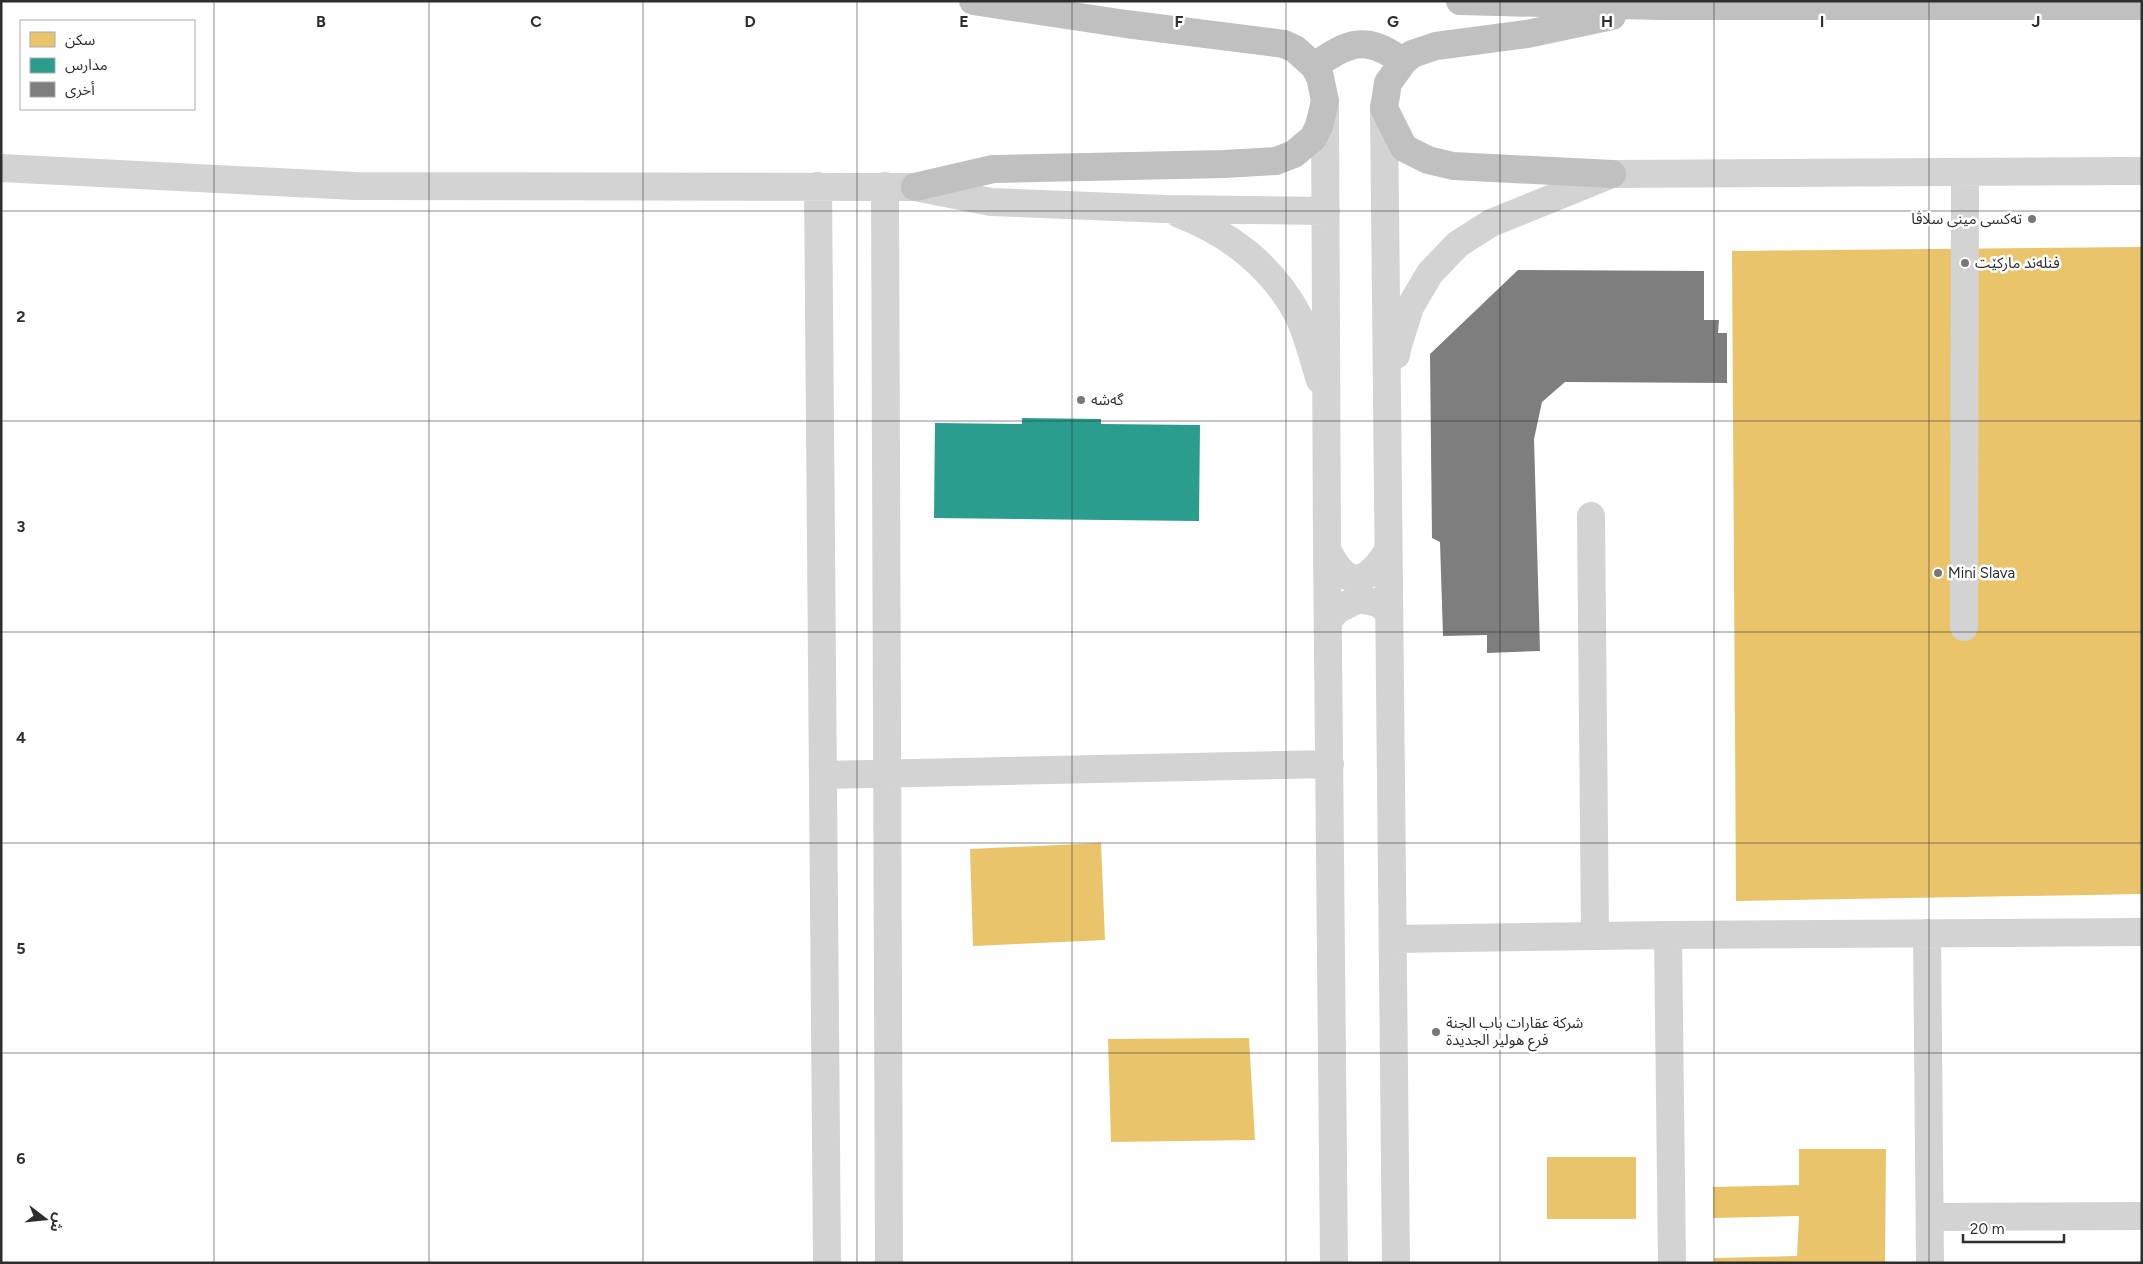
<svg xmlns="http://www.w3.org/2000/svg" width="2143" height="1264" font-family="Figtree,'Noto Sans Arabic',sans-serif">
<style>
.homes{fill:#e9c46a}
.schools{fill:#2a9d8f}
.building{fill:#7e7e7e}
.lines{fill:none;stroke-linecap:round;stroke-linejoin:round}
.minor{stroke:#d3d3d3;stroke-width:28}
.highway{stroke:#c0c0c0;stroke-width:28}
.grid{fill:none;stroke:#2e2e2e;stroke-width:1;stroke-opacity:0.55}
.poi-dot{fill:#777;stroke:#fff;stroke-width:2}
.labels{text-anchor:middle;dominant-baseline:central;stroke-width:5;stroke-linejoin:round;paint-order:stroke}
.poi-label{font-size:15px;fill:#2e2e2e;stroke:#fff;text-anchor:start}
.grid-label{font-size:16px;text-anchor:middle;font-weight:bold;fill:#2e2e2e;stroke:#fff;stroke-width:5;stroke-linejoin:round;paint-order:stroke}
</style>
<rect width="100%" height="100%" fill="#fff"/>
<path class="homes" d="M2142 247V894L1736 901 1732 251Z
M1101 843 1105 940 973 946 970 849Z
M1249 1038 1255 1140 1111 1142 1108 1039Z
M1799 1149H1886L1885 1263H1715L1714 1258 1797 1256 1799 1216 1713 1218V1187L1799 1185Z
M1547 1157H1636V1219H1547Z"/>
<path class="schools" d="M1022 418 1101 419V424L1200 425 1199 521 934 518 935 423 1022 424Z"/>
<path class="building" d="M1518 270 1704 271V320H1719L1718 333H1727V383L1565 382 1542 402 1534 439 1540 651 1487 653V635L1443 636 1440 542 1432 538 1430 354Z"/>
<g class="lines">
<path class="minor" d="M1325 108 1327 549 1334 1263
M1384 108 1396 1263
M1 168 355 186 915 187 991 202 1165 209 1326 211
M818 186 827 1263
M885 186 889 1263
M1179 214C1229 233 1273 267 1298 315 1308 335 1313 359 1320 380
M1396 355 1398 345 1410 307 1430 273 1458 244 1491 223 1612 174 2142 171
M1591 516 1595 936
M1327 549C1346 589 1365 587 1388 551
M1328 621 1337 610 1358 599 1379 603 1389 613
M1964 627 1965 172
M823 775 1330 764
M1927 933 1930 1263
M1668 935 1672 1263
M1393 939 1668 935 2142 932
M1930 1217 2142 1216"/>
<path class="highway" d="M1460 1 1660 6H2142
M1612 16 1527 34 1436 46 1412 54 1403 62 1388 83 1384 108 1404 148 1428 160 1453 166 1612 174
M1314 66C1349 42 1366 34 1403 62
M915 187 993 169 1224 164 1276 161 1294 154 1313 138 1319 126 1325 101 1320 77 1314 66 1295 49 1284 44 1126 24 973 1"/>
</g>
<path class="grid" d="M214 1V1263M429 1V1263M643 1V1263M857 1V1263M1072 1V1263M1286 1V1263M1500 1V1263M1714 1V1263M1929 1V1263M1 211H2142M1 421H2142M1 632H2142M1 843H2142M1 1053H2142"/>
<g class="poi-dot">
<circle cx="2032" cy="219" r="5"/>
<circle cx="1965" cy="263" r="5"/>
<circle cx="1081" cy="400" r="5"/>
<circle cx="1938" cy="573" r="5"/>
<circle cx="1436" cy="1032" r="5"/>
</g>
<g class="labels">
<g class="poi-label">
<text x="2022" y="219" text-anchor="end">تەکسی مینی سلاڤا</text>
<text x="1975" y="263">فنلەند مارکێت</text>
<text x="1091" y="400">گەشە</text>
<text x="1948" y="573">Mini Slava</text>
<text x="1446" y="1023">شرکة عقارات باب الجنة<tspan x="1446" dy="17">فرع هولیر الجدیدة</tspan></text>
</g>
</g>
<g class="grid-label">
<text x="321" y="27">B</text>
<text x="536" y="27">C</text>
<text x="750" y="27">D</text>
<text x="964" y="27">E</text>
<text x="1179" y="27">F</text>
<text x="1393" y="27">G</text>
<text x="1607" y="27">H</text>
<text x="1822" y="27">I</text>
<text x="2036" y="27">J</text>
<text x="21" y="322">2</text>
<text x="21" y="532">3</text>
<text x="21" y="743">4</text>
<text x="21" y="954">5</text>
<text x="21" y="1164">6</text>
</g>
<rect width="2143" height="1264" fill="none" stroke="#2e2e2e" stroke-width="5"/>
<rect x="20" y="20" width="175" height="90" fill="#ffffff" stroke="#ababab"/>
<rect x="30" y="32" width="25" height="15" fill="#e9c46a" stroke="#ababab"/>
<text x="65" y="45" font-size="15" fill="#2e2e2e">سكن</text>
<rect x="30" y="58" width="25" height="15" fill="#2a9d8f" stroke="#ababab"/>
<text x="65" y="70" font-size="15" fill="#2e2e2e">مدارس</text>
<rect x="30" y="82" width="25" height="15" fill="#7e7e7e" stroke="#ababab"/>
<text x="65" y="95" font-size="15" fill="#2e2e2e">أخرى</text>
<g transform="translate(45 1219) rotate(106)" stroke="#ffffff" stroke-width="4" paint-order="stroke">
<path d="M0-4L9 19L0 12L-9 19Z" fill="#2e2e2e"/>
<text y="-8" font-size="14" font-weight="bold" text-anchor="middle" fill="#2e2e2e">ش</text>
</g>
<path d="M1963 1234v8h101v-8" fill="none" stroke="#2e2e2e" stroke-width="2.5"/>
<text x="1970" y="1234" font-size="15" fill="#2e2e2e" stroke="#ffffff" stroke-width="4" paint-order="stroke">20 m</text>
</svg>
